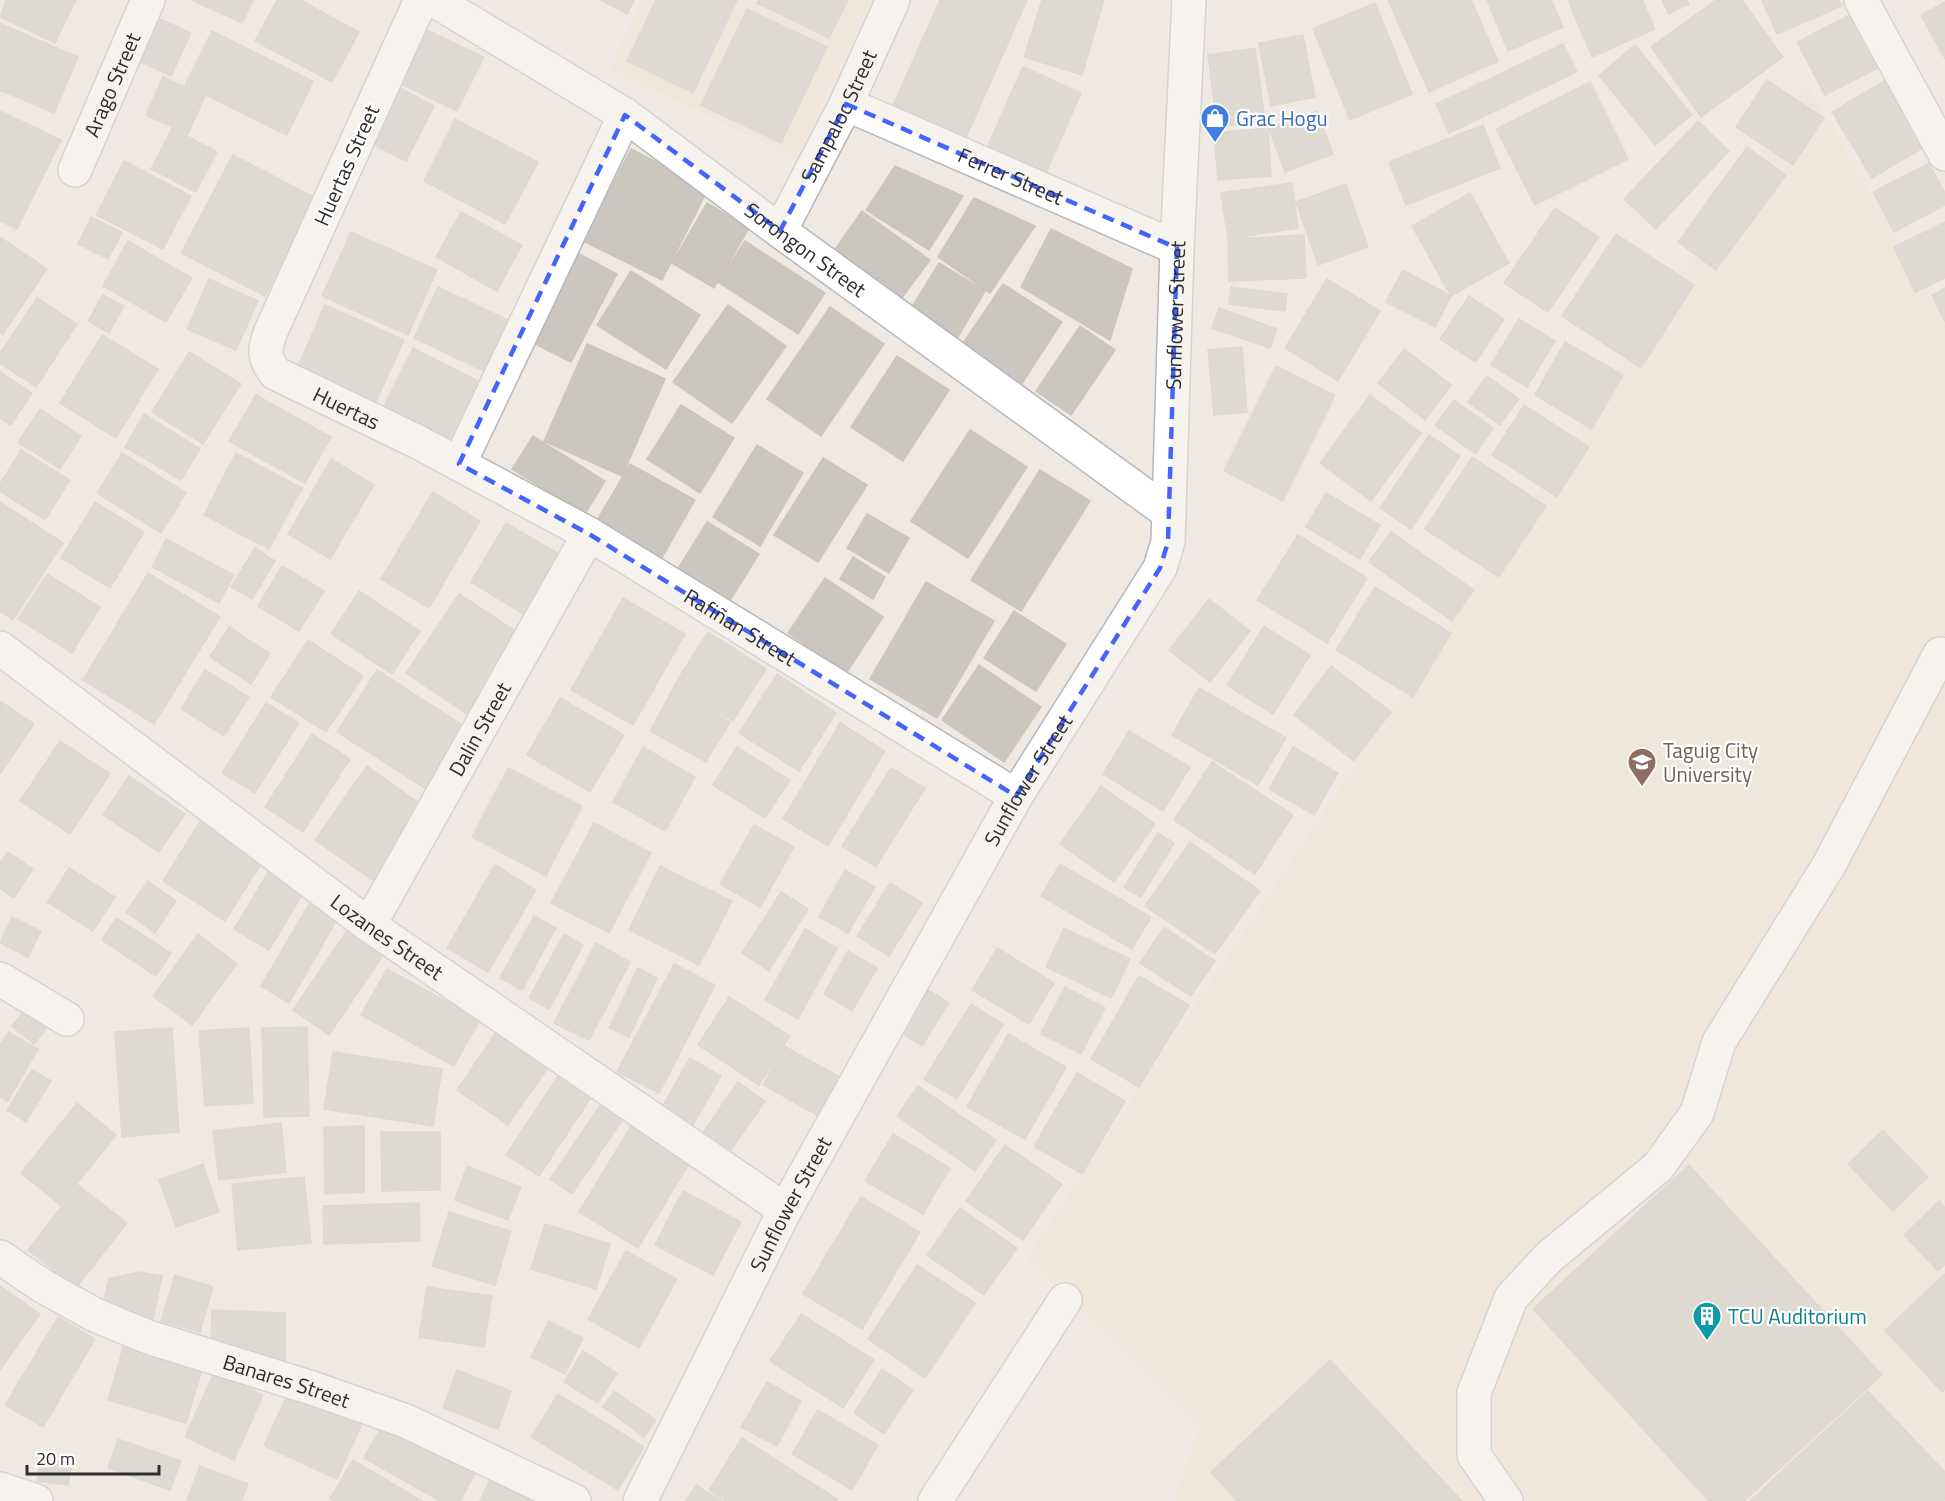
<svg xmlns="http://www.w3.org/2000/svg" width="1945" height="1501" font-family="'Titillium Web',sans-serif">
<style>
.education{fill:#f0e6d1}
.building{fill:#cbc7bf;stroke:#cbc5ba;stroke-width:1.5}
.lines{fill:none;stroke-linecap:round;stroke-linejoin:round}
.minor-casing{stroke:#b4b7c1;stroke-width:36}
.minor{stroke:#fff;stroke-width:33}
.marked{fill:none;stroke:#4264fb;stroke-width:4.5;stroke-dasharray:12 8;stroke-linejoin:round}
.labels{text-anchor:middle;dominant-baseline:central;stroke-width:4.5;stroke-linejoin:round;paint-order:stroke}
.street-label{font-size:21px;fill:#2e2e2e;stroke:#fff}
.shop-label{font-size:21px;fill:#366cbe;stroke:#fff;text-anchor:start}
.education-label{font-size:21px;fill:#785e54;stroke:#fff;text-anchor:start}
.culture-label{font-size:21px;fill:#0d838f;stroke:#fff;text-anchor:start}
</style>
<rect width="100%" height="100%" fill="#efe9e1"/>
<path class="education" d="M642 0H872L796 158 609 69Z
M1807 85 1945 317V1501H1173L1200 1427 1026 1258Z"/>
<path class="building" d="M6 0H76L55 43 0 17Z
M192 0H253L242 23Z
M277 0H300L359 32 332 82 255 41Z
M601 0H634L627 14Z
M656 0H737L693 93 627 61Z
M759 0H848L829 38 757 3Z
M940 0H1027L964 142 891 110Z
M1042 0H1104L1082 75 1024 57Z
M1388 0H1471L1498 61 1429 92Z
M1487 0H1551L1563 27 1508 51Z
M1568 0H1642L1655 29 1592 57Z
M1662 0H1687L1689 4 1669 14Z
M1716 0H1742L1783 57 1701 117 1651 47Z
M1762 0H1839L1842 6 1777 34Z
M1945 2V59L1921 15Z
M1375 3 1412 94 1350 120 1313 29Z
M747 9 827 47 781 143 701 105Z
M1858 11 1886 64 1825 95 1797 42Z
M149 14 191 33 171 76 130 57Z
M1 24 78 57 54 113 0 90Z
M416 25 484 57 457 111 390 79Z
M212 31 313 81 287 135 185 85Z
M1303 35 1315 97 1271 106 1259 43Z
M1563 44 1577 72 1449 133 1436 104Z
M1635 45 1692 115 1655 145 1599 75Z
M1255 48 1265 121 1217 127 1208 55Z
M1023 67 1081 93 1044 178 985 152Z
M163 77 205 96 188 134 146 115Z
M1891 77 1931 143 1872 178 1832 112Z
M1767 80 1824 118 1793 165 1736 127Z
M1590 82 1628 159 1535 205 1496 129Z
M395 85 434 106 406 161 367 141Z
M0 111 61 140 17 229 0 221Z
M1317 111 1333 154 1285 172 1269 129Z
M455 119 538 162 505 224 424 181Z
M1698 121 1729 151 1656 229 1624 199Z
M1483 125 1500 168 1406 205 1389 162Z
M172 128 217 152 196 192 151 169Z
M1268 128 1271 176 1218 180 1214 133Z
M1747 147 1786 175 1716 270 1678 242Z
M631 149 708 189 662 280 583 241Z
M233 155 316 198 265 296 181 253Z
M124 161 191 196 163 249 96 215Z
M1929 163 1945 193V205L1894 232 1873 192Z
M895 166 963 196 929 250 866 210Z
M1292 183 1298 228 1228 239 1221 193Z
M1346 184 1368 247 1318 265 1296 202Z
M1470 193 1509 263 1451 296 1412 226Z
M974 198 1035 226 990 293 938 257Z
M707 203 749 228 714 288 672 263Z
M1555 208 1599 237 1548 312 1504 283Z
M862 211 930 260 896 306 829 258Z
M461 212 522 245 497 291 436 257Z
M91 217 122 232 108 259 78 244Z
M1945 222V278L1915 292 1894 247Z
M1051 229 1132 269 1110 340 1021 287Z
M351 232 437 270 408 335 322 296Z
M1616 234 1694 285 1641 368 1562 316Z
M1304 235 1306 278 1229 281 1228 239Z
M0 237 47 269 3 334 0 332Z
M128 241 192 278 166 322 103 286Z
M745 241 825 293 798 334 718 282Z
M572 250 617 274 571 362 525 339Z
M939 263 985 291 955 342 908 314Z
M1403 270 1451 296 1435 327 1386 302Z
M631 271 700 315 666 369 597 325Z
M209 279 258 301 236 350 187 329Z
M1327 279 1380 311 1338 381 1285 348Z
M1003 284 1062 322 1021 385 961 346Z
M438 287 514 323 490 374 414 338Z
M1231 287 1287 294 1285 311 1229 304Z
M1945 288V322L1932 295Z
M103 295 124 306 109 333 88 321Z
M1469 296 1504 319 1476 362 1440 339Z
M37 298 77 324 36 387 0 363V353Z
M325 305 404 340 370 415 292 380Z
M728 305 786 346 732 423 673 382Z
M830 307 884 344 821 436 767 399Z
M1219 308 1277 329 1270 348 1212 328Z
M1519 319 1555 341 1527 387 1491 365Z
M1080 326 1115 350 1071 415 1036 391Z
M102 335 158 369 116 438 60 403Z
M1565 342 1623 375 1592 429 1535 395Z
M587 344 665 379 622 476 544 441Z
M1242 347 1247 412 1214 415 1208 350Z
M413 348 486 385 451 455 378 418Z
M1404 349 1451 385 1425 420 1378 383Z
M189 352 241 384 203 444 152 412Z
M897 356 949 390 903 461 851 427Z
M1276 366 1335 395 1283 501 1224 471Z
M0 372 32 393 11 425 0 418Z
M1487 376 1519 399 1500 425 1468 402Z
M256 395 331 437 305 483 229 441Z
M1370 395 1421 433 1371 501 1320 463Z
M1454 400 1493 428 1476 454 1435 425Z
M681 405 734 438 700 493 647 459Z
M1524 405 1589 447 1557 497 1492 455Z
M40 409 81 436 60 469 18 442Z
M144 414 200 449 181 480 125 447Z
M970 430 1027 467 968 558 911 521Z
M1429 435 1460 456 1411 529 1380 508Z
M533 436 605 481 585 514 512 469Z
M757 445 803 473 760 546 713 517Z
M21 450 70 480 45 520 0 491V484Z
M122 453 186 493 161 533 97 493Z
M236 453 302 488 269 549 204 515Z
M1472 457 1546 506 1499 577 1425 529Z
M823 458 867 485 818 562 774 535Z
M331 459 374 485 330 559 288 534Z
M630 464 695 500 660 561 595 524Z
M1040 470 1090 501 1021 611 971 580Z
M433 492 480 521 429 608 381 579Z
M1326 493 1380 525 1360 559 1306 527Z
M0 502 63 543 13 620 0 611Z
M95 502 144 532 110 588 61 558Z
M867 514 909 538 889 573 847 548Z
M707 522 759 554 729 602 677 570Z
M506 523 566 558 530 618 471 582Z
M1391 532 1474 590 1452 621 1369 562Z
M1298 535 1367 578 1327 643 1257 600Z
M166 539 234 575 219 603 152 567Z
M255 548 275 561 252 599 231 587Z
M853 557 885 577 873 599 840 579Z
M282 566 324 591 299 631 258 606Z
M148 573 220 617 154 724 83 680Z
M47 574 100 607 72 653 18 619Z
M825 578 883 617 847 672 788 633Z
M926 582 994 621 937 718 870 679Z
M1375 587 1451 633 1413 697 1336 650Z
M359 591 420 631 392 674 331 634Z
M459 594 529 640 476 720 406 673Z
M623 598 685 634 633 725 571 690Z
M1209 599 1250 631 1210 682 1169 650Z
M1014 611 1066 644 1036 691 984 658Z
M1264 626 1310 655 1273 714 1227 685Z
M229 627 270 654 251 684 210 657Z
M708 632 766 669 733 721 675 684Z
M308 640 363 676 326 732 271 697Z
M979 665 1041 707 1004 762 942 720Z
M1331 666 1391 712 1354 761 1294 715Z
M205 670 249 697 224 736 181 709Z
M377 670 473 732 434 794 337 732Z
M777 674 836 713 799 771 739 733Z
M675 685 730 722 706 762 650 731Z
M1199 688 1286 738 1258 785 1172 735Z
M560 698 624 735 590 792 527 755Z
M0 701 34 724 0 774Z
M266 703 299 723 255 793 222 773Z
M840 723 885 751 828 846 783 819Z
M1129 731 1190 767 1163 811 1103 774Z
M312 734 350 759 303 832 265 807Z
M60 741 110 774 70 834 20 801Z
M643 747 695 777 665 831 613 802Z
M737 747 790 780 765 818 713 785Z
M1293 747 1338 773 1314 815 1269 789Z
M1212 762 1293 815 1255 874 1174 820Z
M367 766 430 811 378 884 315 840Z
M508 768 582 806 546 876 472 837Z
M891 768 925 788 876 867 842 846Z
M129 776 185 814 159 852 103 815Z
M1101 786 1155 824 1114 882 1060 844Z
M203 817 266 856 225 921 163 881Z
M594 823 651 853 609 933 551 903Z
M754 825 794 847 760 907 720 884Z
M1158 833 1174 843 1141 897 1124 887Z
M1190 842 1260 891 1215 954 1145 906Z
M8 852 33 869 14 898 0 888V863Z
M1060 864 1151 917 1132 949 1041 896Z
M495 865 536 890 488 972 447 948Z
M272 866 307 887 269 950 234 929Z
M660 866 732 901 699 965 629 930Z
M69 868 115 897 93 931 47 902Z
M845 870 875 887 848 933 819 917Z
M148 881 176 901 155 933 126 912Z
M890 883 922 903 889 956 857 936Z
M781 892 808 909 769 971 742 953Z
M309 904 336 921 289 1003 261 986Z
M534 916 556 928 522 990 500 978Z
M12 917 41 931 28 957 0 943Z
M116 918 171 953 156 976 102 940Z
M1164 927 1215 961 1191 996 1140 963Z
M1064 928 1130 959 1111 998 1046 967Z
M348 929 384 954 329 1035 293 1010Z
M805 929 837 948 798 1019 765 1000Z
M198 934 237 964 192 1025 153 996Z
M564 934 583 945 549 1009 529 998Z
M596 943 630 962 589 1040 554 1023Z
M997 948 1054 983 1029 1024 972 990Z
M848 951 877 968 852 1011 824 994Z
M674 964 715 985 659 1093 617 1072Z
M638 968 657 978 629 1037 609 1028Z
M387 969 480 1020 454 1066 361 1015Z
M1139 976 1189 1005 1139 1087 1091 1059Z
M920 985 949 1003 922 1046 893 1028Z
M1065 987 1105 1008 1081 1054 1041 1034Z
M729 997 790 1036 759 1085 698 1045Z
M971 1004 1003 1024 957 1099 924 1079Z
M26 1008 48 1026 34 1044 12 1026Z
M307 1027 309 1116 264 1117 262 1028Z
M172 1028 179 1132 122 1137 115 1032Z
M249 1028 253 1103 205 1106 199 1031Z
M8 1032 38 1049 8 1101 0 1097V1045Z
M495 1034 547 1069 508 1125 457 1090Z
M1008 1034 1066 1067 1025 1139 967 1107Z
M784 1046 840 1077 819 1116 763 1085Z
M333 1052 442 1069 433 1126 324 1109Z
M690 1058 721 1076 692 1127 661 1109Z
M32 1070 51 1081 26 1122 7 1110Z
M1077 1073 1125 1101 1082 1174 1034 1146Z
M558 1076 591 1098 539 1176 506 1155Z
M738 1082 765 1101 729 1153 701 1135Z
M918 1086 996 1140 975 1171 897 1116Z
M77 1103 116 1135 60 1205 21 1173Z
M601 1104 623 1119 572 1194 550 1179Z
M281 1123 286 1172 219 1180 213 1131Z
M364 1126V1192L325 1194 324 1127Z
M631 1126 690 1162 638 1248 579 1212Z
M1883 1130 1928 1177 1893 1211 1848 1164Z
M381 1132H440V1190L382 1191Z
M893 1134 950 1168 923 1214 865 1181Z
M1005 1145 1062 1184 1023 1240 966 1201Z
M203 1164 219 1212 176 1227 159 1180Z
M1689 1165 1882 1375 1744 1501H1709L1533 1309Z
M467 1166 521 1187 508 1220 455 1200Z
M304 1177 311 1243 238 1250 232 1184Z
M78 1185 127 1223 76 1288 28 1250Z
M683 1191 741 1222 713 1275 655 1245Z
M861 1197 920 1232 862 1329 803 1294Z
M1939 1201 1945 1208V1264L1938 1271 1904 1235Z
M419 1203 420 1241 324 1244 323 1206Z
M960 1208 1017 1248 984 1295 927 1255Z
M449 1212 511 1231 495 1285 432 1266Z
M545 1224 610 1244 596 1289 531 1269Z
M626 1251 677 1279 639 1348 588 1319Z
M917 1265 975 1303 925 1378 868 1339Z
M139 1272 162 1276 153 1319 102 1308 109 1279Z
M1945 1274V1389L1942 1392 1885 1330Z
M175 1275 213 1287 200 1332 161 1321Z
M0 1286 40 1314 0 1370Z
M427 1287 492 1296 484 1347 419 1337Z
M212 1310 285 1313V1366L211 1344Z
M801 1314 874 1360 843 1408 770 1361Z
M58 1317 95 1339 43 1427 5 1405Z
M549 1321 583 1338 565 1374 531 1357Z
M128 1331 207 1353 186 1423 108 1400Z
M583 1351 617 1373 598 1403 564 1382Z
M1330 1360 1462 1501H1237L1211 1472Z
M300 1367 373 1399 337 1479 264 1446Z
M882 1369 913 1390 884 1434 854 1413Z
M457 1370 511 1391 498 1429 443 1408Z
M214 1373 263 1395 234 1460 185 1437Z
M767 1382 801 1401 777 1446 741 1427Z
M614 1391 656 1420 644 1437 603 1407Z
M1868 1391 1945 1472V1499L1942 1501H1750Z
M558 1394 644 1447 618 1490 531 1437Z
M394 1405 485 1455 460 1501H440L364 1458Z
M818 1410 878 1445 852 1490 792 1454Z
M742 1438 837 1499 836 1501H725L709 1490Z
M118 1439 181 1461 170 1490 108 1468Z
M40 1458 72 1462 68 1485 37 1481Z
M353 1460 422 1501H334L330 1498Z
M499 1461 584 1501H480Z
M200 1466 248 1484 241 1501 187 1500Z
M696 1485 721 1501H686Z"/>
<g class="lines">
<g class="minor-casing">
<g id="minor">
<path id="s1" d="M421 0 271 331C264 350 263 356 275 373L418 442 589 534 1016 796"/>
<path id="s2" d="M434 0 625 115 780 231 1169 513"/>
<path d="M1861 0 1945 154"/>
<path id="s3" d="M846 104 1177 248"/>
<path id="s4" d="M75 170 148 0"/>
<path id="s5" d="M780 231 846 104 893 0"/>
<path d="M459 464 625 115"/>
<path id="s6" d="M0 648 369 925 785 1210"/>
<path id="s7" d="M369 925 589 534"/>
<path d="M0 979 67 1019"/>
<path id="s8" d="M0 1257 41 1285 95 1315 148 1337 309 1387 406 1421 574 1501"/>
<path d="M0 1489 36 1501"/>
<path id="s9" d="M640 1501 785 1210 1016 796 1160 568 1168 542 1177 248 1189 0"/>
<path d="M935 1501 1065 1300"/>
<path d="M1506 1501 1474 1455V1393L1511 1298 1549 1257 1658 1167 1697 1113 1719 1042 1829 865 1940 654"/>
</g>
</g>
<use href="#minor" class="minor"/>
</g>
<path d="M0 0H1945V1501H0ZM846 104 1177 248 1168 542 1160 568 1016 796 589 534 459 464 625 115 780 231Z" fill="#efe9e1" fill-opacity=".55" fill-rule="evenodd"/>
<path class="marked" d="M846 104 1177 248 1168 542 1160 568 1016 796 589 534 459 464 625 115 780 231Z"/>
<defs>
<g id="shop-pin" transform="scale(1.5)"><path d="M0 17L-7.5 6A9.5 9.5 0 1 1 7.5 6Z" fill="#3f7fe0" stroke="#fff"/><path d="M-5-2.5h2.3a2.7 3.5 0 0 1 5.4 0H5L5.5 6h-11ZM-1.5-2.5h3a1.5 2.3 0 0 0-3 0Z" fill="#fff"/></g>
<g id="university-pin" transform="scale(1.5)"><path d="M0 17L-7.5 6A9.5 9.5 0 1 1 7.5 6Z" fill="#8d6e63" stroke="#fff"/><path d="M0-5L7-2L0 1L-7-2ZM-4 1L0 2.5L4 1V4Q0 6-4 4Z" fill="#fff"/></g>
<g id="building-pin" transform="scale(1.5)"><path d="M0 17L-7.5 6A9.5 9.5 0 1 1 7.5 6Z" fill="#0f9aa8" stroke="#fff"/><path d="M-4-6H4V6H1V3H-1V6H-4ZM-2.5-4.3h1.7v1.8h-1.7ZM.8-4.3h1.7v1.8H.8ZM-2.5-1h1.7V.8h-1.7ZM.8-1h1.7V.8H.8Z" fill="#fff"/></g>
</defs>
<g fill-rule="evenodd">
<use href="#shop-pin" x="1215" y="118"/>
<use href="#university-pin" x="1642" y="762"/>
<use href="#building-pin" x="1707" y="1316"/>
</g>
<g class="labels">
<g class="street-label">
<text stroke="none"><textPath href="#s4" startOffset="93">Arago Street</textPath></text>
<text stroke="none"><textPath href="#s5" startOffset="129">Sampaloc Street</textPath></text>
<text transform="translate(346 165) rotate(-66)">Huertas Street</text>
<text stroke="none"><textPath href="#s3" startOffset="180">Ferrer Street</textPath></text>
<text stroke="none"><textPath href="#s2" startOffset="448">Sorongon Street</textPath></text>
<text stroke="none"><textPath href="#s9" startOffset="1323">Sunflower Street</textPath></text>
<text stroke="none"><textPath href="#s1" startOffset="488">Huertas</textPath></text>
<text stroke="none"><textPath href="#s1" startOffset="939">Rafiñan Street</textPath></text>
<text stroke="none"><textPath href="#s7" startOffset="225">Dalin Street</textPath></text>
<text stroke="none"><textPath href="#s9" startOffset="819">Sunflower Street</textPath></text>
<text stroke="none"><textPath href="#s6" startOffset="483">Lozanes Street</textPath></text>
<text stroke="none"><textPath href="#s9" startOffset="333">Sunflower Street</textPath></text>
<text stroke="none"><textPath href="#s8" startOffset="314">Banares Street</textPath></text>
</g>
<g class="shop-label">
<text x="1236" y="118">Grac Hogu</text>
</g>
<g class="education-label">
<text x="1663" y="750">Taguig City<tspan x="1663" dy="24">University</tspan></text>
</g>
<g class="culture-label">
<text x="1728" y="1316">TCU Auditorium</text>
</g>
</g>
<path d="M27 1465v9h132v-9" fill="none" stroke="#2e2e2e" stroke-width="3"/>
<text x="36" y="1465" font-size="18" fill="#2e2e2e" stroke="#ffffff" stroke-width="4.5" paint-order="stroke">20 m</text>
</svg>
